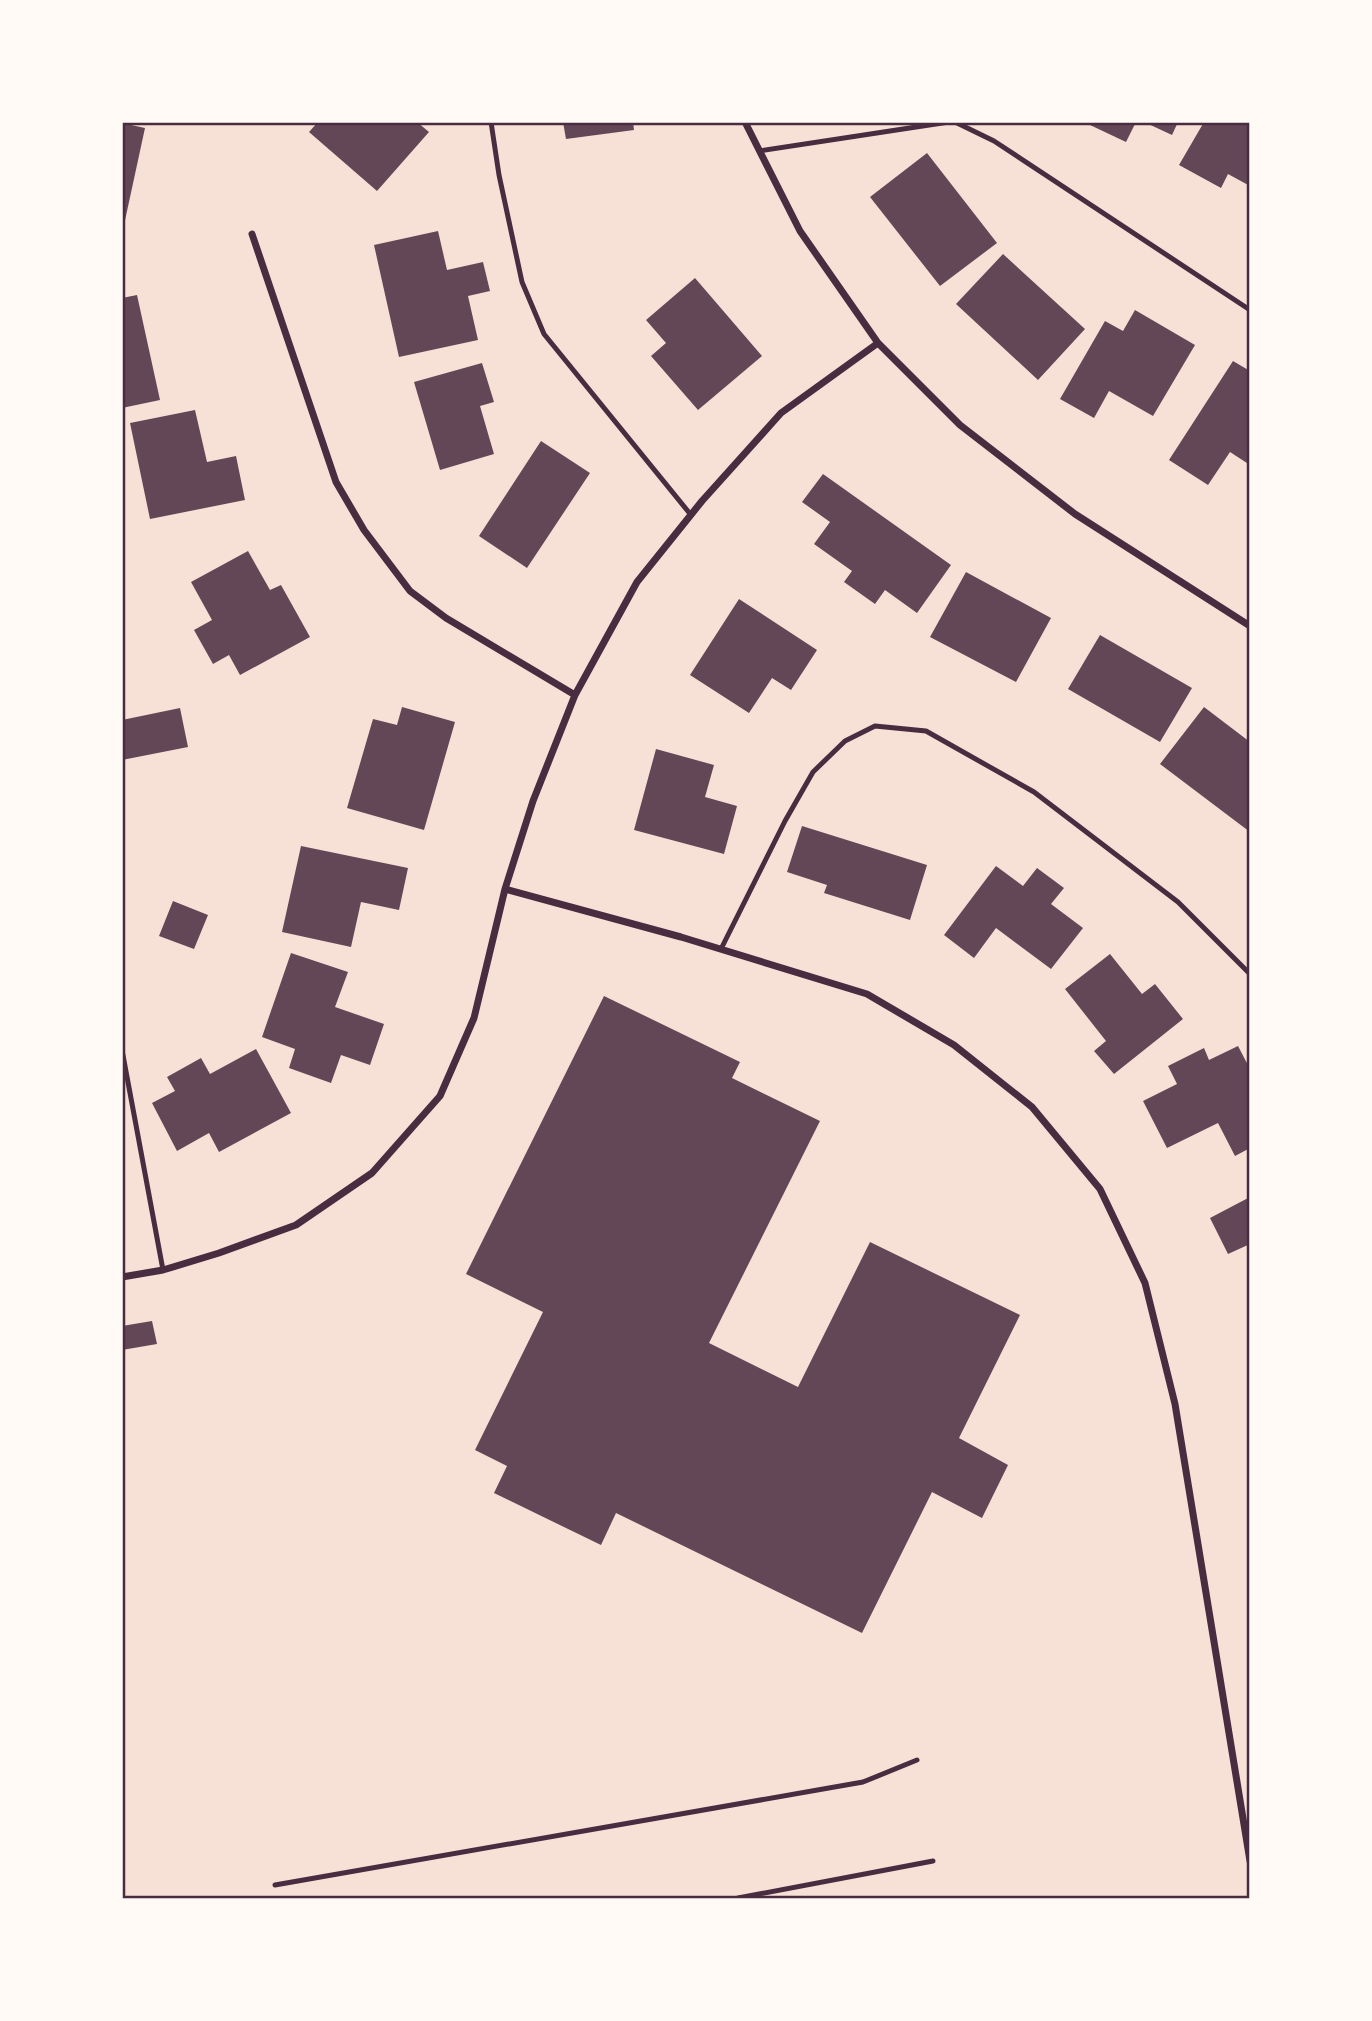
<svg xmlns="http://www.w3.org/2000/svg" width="1372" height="2021" font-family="Montserrat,sans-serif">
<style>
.building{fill:#644757}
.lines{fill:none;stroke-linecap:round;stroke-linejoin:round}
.service{stroke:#4a2c40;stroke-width:5}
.minor{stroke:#4a2c40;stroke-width:7}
.neatline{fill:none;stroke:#4a2c40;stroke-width:2.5}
</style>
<rect width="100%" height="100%" fill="#f7e1d7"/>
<path class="building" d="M318 122H417L429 132 377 191 309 132Z
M563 122H633L634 130 566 139Z
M1091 122H1136L1126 142 1090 125Z
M1144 122H1178L1172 135Z
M1204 122H1243L1250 126V186L1228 174 1221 188 1179 165Z
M122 123 145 128 124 225H122Z
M927 153 997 243 940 286 870 197Z
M438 231 447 270 483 262 490 291 468 296 478 340 399 357 374 245Z
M1003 254 1085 329 1038 380 956 304Z
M695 278 762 356 698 410 651 356 666 343 646 320Z
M137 295 160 400 122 408V298Z
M1135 310 1195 345 1153 416 1109 391 1094 418 1060 399 1105 321 1123 331Z
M1233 361 1250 371V465L1230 452 1208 485 1169 460Z
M482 363 494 402 480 406 494 454 440 470 414 382Z
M195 410 207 462 236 456 245 500 150 519 130 423Z
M541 441 590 473 527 568 479 536Z
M823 474 951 565 917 613 885 590 875 604 844 582 852 571 814 544 830 522 802 502Z
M248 551 270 590 281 585 310 637 240 675 229 655 213 664 194 630 212 620 191 582Z
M966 572 1051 618 1016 682 930 637Z
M739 599 817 650 791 690 772 678 749 713 690 675Z
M1100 635 1192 688 1160 742 1068 689Z
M402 707 455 722 424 830 347 808 373 719 397 725Z
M1204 707 1250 742V832L1160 764Z
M180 708 188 747 122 760V720Z
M656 749 714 765 705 797 737 806 724 854 634 830Z
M802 826 927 865 910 920 824 893 827 885 787 872Z
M301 846 408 868 399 910 361 902 351 947 282 932Z
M996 866 1023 886 1037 868 1064 888 1051 904 1083 928 1051 969 996 928 974 958 944 935Z
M173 901 208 915 194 949 159 936Z
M291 953 348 972 335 1007 384 1024 370 1065 341 1055 331 1083 289 1068 295 1049 262 1037Z
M1110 954 1142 994 1155 984 1183 1019 1114 1074 1094 1051 1106 1041 1065 989Z
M604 996 740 1062 732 1078 820 1121 709 1343 798 1387 870 1242 1020 1315 959 1438 1008 1465 982 1518 932 1492 862 1633 616 1513 601 1545 494 1493 507 1466 475 1450 543 1312 466 1274Z
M1238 1046 1250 1069V1148L1235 1156 1218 1123 1167 1148 1143 1101 1177 1084 1168 1066 1204 1048 1209 1060Z
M256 1049 291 1113 219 1152 209 1133 177 1151 152 1103 175 1091 167 1077 201 1058 210 1074Z
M1250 1197V1244L1228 1254 1210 1218Z
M152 1321 157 1344 122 1350V1326Z"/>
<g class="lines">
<path class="service" d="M491 122 499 175 522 282 544 334 691 515
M955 122 994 141 1250 310
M759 151 949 122
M721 949 785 821 813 772 845 741 875 726 926 731 1034 792 1178 902 1250 974
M122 1050 163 1270
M275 1885 863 1782 917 1760
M738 1898 933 1861"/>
<path class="minor" d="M745 122 800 231 878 343 960 425 1075 514 1250 626
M252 234 336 482 364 530 410 591 446 618 575 695
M505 889 681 937 867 994 954 1045 1032 1107 1100 1189 1145 1283 1175 1404 1250 1861
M122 1277 163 1270 219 1253 296 1225 372 1173 440 1096 474 1018 505 889 533 801 575 695 637 582 702 501 781 413 878 343"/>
</g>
<rect width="1372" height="2021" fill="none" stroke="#fffaf5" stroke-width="248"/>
<rect x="124" y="124" width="1124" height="1773" class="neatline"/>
</svg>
